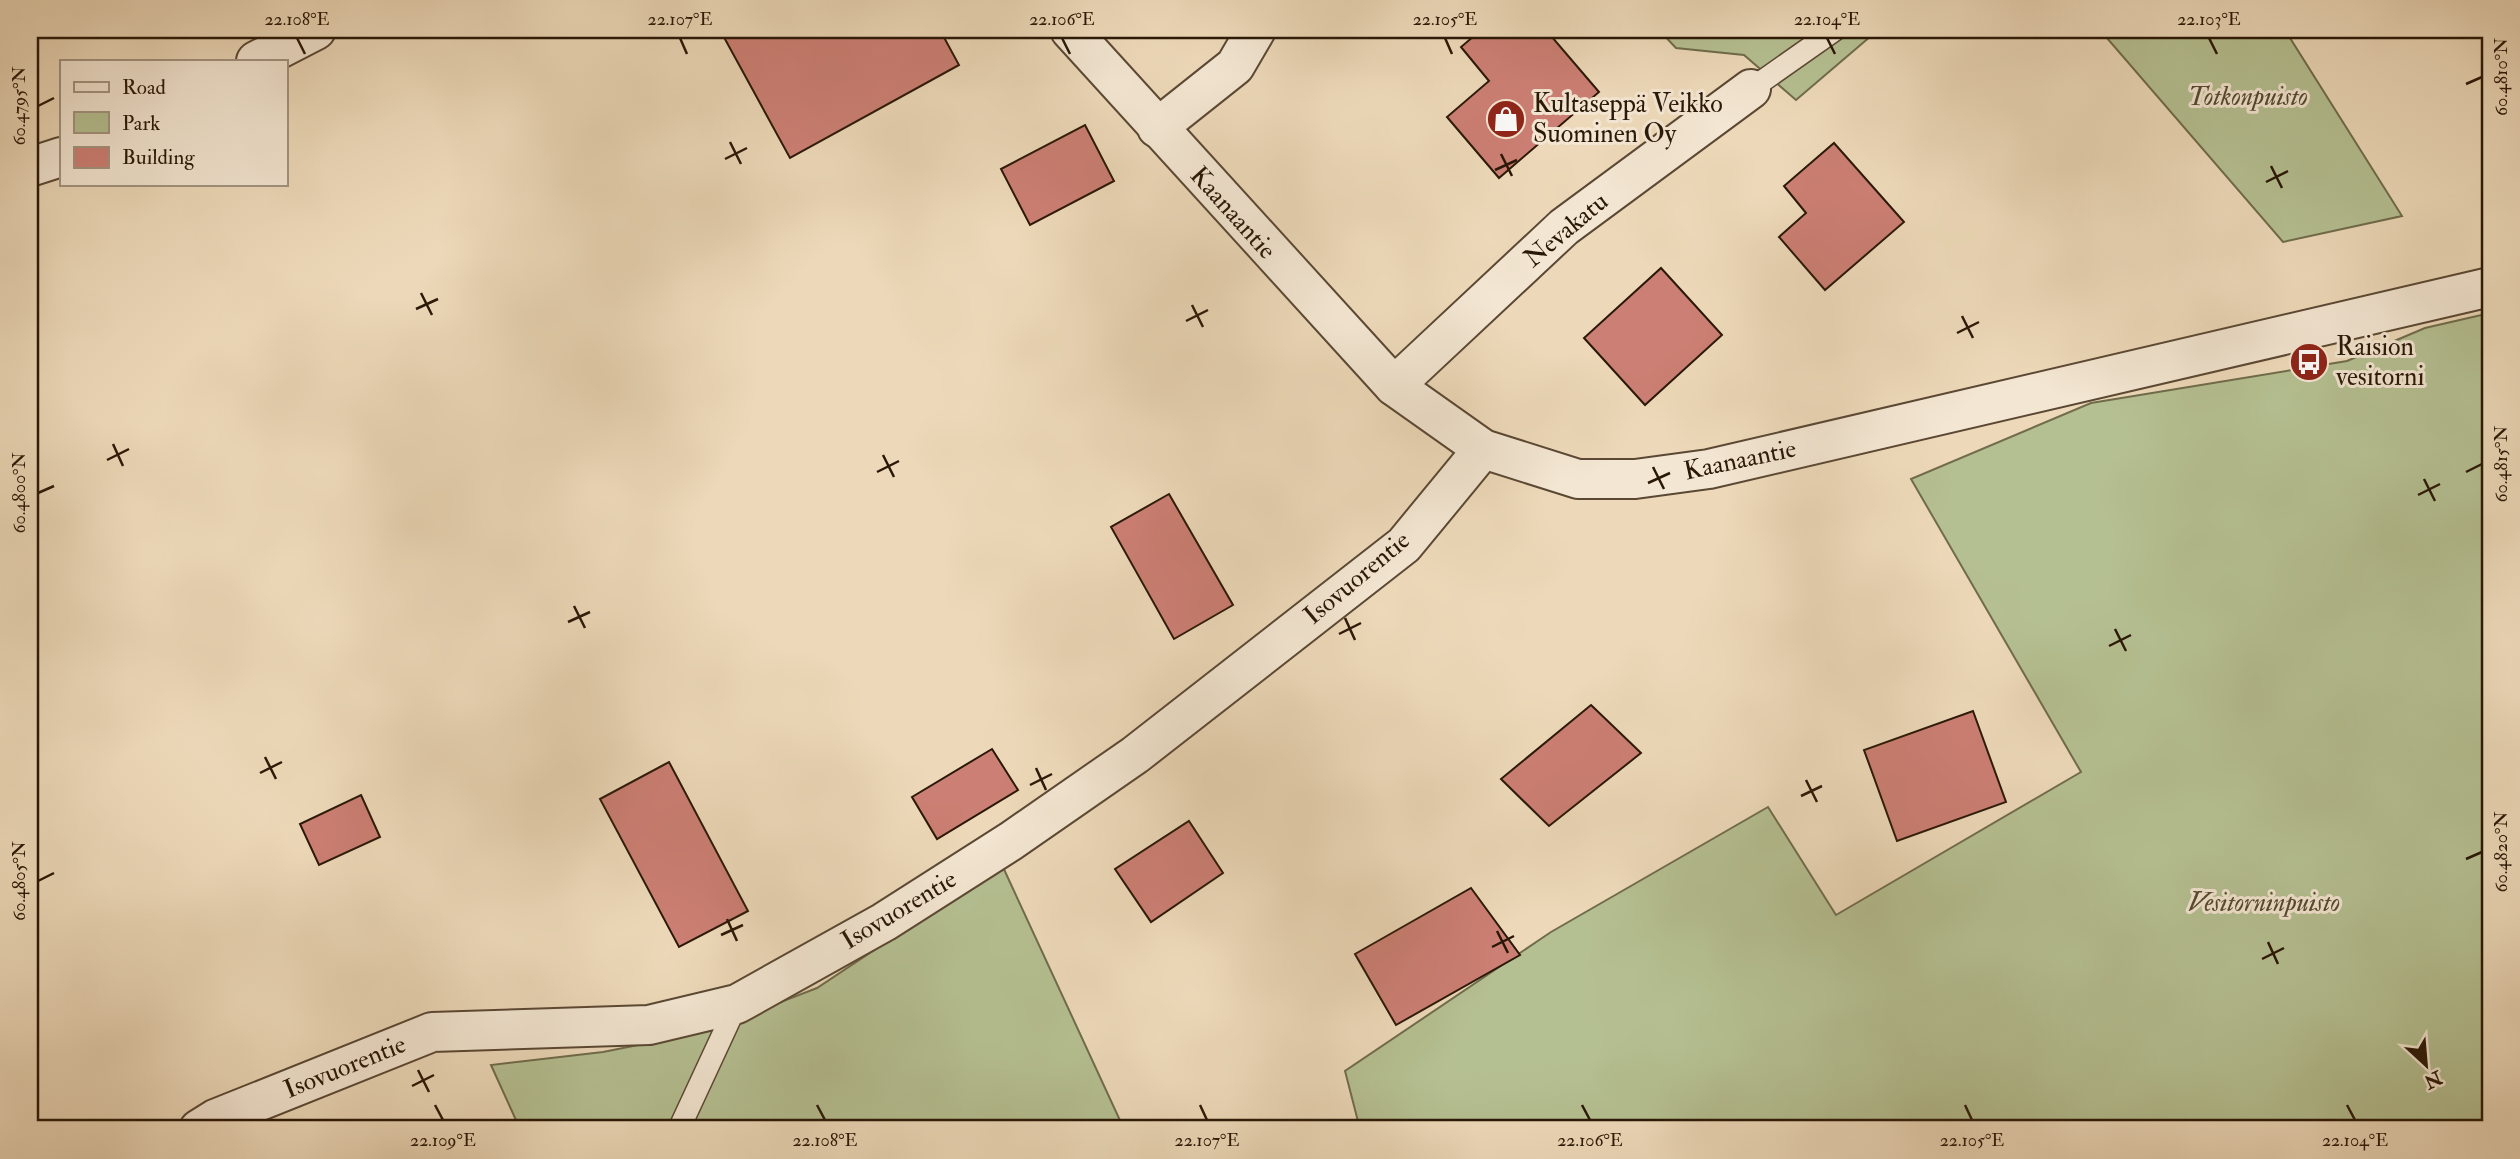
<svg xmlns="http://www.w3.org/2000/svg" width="2520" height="1159" font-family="'IM FELL Double Pica',serif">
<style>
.green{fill:#b5c092;stroke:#706c4c;stroke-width:2}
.building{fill:#cc7f74;stroke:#2a1807;stroke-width:2}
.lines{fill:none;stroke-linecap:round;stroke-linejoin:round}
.service-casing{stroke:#5b4834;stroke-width:24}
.minor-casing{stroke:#5b4834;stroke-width:42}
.tertiary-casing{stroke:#5b4834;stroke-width:42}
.service{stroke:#f3e6d2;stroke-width:21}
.minor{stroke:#f3e6d2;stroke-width:38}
.tertiary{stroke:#f3e6d2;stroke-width:38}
.ticks{fill:none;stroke:#2a1807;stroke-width:2.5}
.labels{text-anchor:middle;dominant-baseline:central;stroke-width:6;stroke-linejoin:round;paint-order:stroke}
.park-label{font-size:26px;font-style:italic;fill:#544a31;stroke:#f3e6d2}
.poi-label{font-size:26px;fill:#2a1807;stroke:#f3e6d2;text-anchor:start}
.street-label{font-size:26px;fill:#2a1807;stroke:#f3e6d2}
.neatline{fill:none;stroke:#2a1807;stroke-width:2.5}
.ticks-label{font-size:18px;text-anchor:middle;fill:#2a1807}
</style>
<rect width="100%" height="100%" fill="#edd9b9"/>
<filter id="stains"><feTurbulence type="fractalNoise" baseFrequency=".00286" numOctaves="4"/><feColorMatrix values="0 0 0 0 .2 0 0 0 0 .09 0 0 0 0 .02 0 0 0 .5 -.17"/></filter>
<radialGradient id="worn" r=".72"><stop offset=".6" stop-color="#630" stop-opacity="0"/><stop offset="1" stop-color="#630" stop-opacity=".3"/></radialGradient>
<path class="green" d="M1659 30H1878L1796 100 1744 55 1676 48Z
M2100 30H2285L2402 216 2283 242Z
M2490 313V1129H1360L1345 1071 1551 932 1768 807 1836 915 2081 772 1911 479 2091 403 2347 361 2425 328Z
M1002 865 1124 1129H520L491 1065 603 1052 703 1032 817 988Z"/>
<path class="building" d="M720 30H940L959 65 790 158Z
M1481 30H1546L1599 92 1499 178 1447 117 1489 81 1461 47Z
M1085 125 1114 181 1030 225 1001 169Z
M1834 143 1904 222 1825 290 1779 237 1806 213 1784 186Z
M1661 268 1722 335 1645 405 1584 338Z
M1169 494 1233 605 1174 639 1111 527Z
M1591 705 1641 753 1549 826 1501 779Z
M1973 711 2006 802 1897 841 1864 750Z
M992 749 1018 790 937 839 912 797Z
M669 762 748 911 679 947 600 799Z
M361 795 380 837 319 865 300 824Z
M1189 821 1223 873 1151 922 1115 869Z
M1471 888 1520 955 1396 1025 1355 954Z"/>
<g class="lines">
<g class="service-casing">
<path id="service" d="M1751 89 1835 30
M679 1129 737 1004"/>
</g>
<g class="minor-casing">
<path id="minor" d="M256 61 316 30
M1157 128 1235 66 1256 30
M30 167 61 157
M1394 386 1564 227 1751 89
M199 1129 215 1119 432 1032 649 1025 737 1004 884 922 1011 841 1135 755 1404 545 1483 449"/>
</g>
<g class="tertiary-casing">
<path id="tertiary" d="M1070 30 1394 386 1483 449 1578 479H1635L1709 469 2490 287"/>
</g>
<use href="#service" class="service"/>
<use href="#minor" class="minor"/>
<use href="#tertiary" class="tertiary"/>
</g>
<path class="ticks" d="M297 38 305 54M680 38 687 54M1062 38 1070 54M1445 38 1452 54M1827 38 1835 54M2209 38 2217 54M2466 84 2482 77M38 106 54 98M730 142 741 164M1501 154 1512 176M725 159 747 148M2271 166 2282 188M1495 170 1517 160M2266 182 2288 171M421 293 432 315M1192 305 1203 327M416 309 438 299M1962 316 1973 338M1186 321 1208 310M1957 333 1979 322M113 444 123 466M883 455 894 477M107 460 129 449M1653 467 1664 489M877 472 899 461M2466 472 2482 464M2424 479 2435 501M1648 483 1670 473M38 493 54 486M2418 495 2440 484M574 606 585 628M1345 618 1355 640M568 622 590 612M2115 629 2126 651M1339 634 1361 623M2109 646 2131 635M265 757 276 779M1036 768 1046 790M260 773 282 762M1806 780 1817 802M1030 785 1052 774M1801 796 1822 786M2466 859 2482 852M38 881 54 873M727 919 737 941M1497 931 1508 953M721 935 743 925M2268 942 2278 964M1492 947 1514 936M2262 959 2284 948M418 1070 429 1092M412 1086 434 1075M435 1105 443 1120M817 1105 825 1120M1200 1105 1207 1120M1582 1105 1590 1120M1965 1105 1972 1120M2347 1105 2355 1120"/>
<defs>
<g id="shop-disc" transform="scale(2.0125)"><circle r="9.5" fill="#8f2418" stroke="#f3e6d2"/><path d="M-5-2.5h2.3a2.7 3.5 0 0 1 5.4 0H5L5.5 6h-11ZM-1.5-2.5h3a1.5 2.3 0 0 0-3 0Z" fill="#fff"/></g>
<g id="bus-disc" transform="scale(2.0125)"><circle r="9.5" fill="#8f2418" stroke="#f3e6d2"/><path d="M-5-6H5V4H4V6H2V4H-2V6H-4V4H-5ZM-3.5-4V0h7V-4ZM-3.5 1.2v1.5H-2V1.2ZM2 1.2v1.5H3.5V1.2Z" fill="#fff"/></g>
</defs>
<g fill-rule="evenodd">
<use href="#shop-disc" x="1506" y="119"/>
<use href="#bus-disc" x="2309" y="362"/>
</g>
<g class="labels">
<g class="park-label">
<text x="2248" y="97">Totkonpuisto</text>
<text x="2264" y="903">Vesitorninpuisto</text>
</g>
<g class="poi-label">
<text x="1533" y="104">Kultaseppä Veikko<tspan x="1533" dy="30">Suominen Oy</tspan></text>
<text x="2336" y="347">Raision<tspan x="2336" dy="30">vesitorni</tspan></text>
</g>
<g class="street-label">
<text transform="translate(1233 213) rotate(48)">Kaanaantie</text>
<text transform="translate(1566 230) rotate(-40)">Nevakatu</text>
<text transform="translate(1740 460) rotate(-12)">Kaanaantie</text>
<text transform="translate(1357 578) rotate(-40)">Isovuorentie</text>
<text transform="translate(899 910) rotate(-31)">Isovuorentie</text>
<text transform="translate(345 1067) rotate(-22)">Isovuorentie</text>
</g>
</g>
<rect width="2520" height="1159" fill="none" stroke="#edd9b9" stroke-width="77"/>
<rect x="60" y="60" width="228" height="126" fill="#f3e6d2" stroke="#a39481" stroke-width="2"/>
<rect x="74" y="82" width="35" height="10" fill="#f3e6d2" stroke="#a39481" stroke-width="2"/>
<text x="122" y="94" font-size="21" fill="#2a1807">Road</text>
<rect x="74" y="112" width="35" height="21" fill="#b5c092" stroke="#a39481" stroke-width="2"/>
<text x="122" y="130" font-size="21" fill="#2a1807">Park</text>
<rect x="74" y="147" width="35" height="21" fill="#cc7f74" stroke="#a39481" stroke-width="2"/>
<text x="122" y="164" font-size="21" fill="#2a1807">Building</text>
<g transform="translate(2426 1065) rotate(154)" stroke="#f3e6d2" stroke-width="5" paint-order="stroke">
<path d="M0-5L12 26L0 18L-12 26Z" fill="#2a1807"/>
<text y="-10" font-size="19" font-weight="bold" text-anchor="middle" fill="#2a1807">N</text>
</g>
<rect x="38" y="38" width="2444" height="1082" class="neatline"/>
<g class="ticks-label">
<text x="297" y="25">22.108°E</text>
<text x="680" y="25">22.107°E</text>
<text x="1062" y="25">22.106°E</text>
<text x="1445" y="25">22.105°E</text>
<text x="1827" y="25">22.104°E</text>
<text x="2209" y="25">22.103°E</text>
<text transform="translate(2501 77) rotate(-90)" y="6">60.4810°N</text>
<text transform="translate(19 106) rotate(-90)" y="6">60.4795°N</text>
<text transform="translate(2501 464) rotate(-90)" y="6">60.4815°N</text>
<text transform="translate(19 493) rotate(-90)" y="6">60.4800°N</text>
<text transform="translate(2501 852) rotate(-90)" y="6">60.4820°N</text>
<text transform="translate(19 881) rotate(-90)" y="6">60.4805°N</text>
<text x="443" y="1146">22.109°E</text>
<text x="825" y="1146">22.108°E</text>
<text x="1207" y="1146">22.107°E</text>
<text x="1590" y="1146">22.106°E</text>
<text x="1972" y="1146">22.105°E</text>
<text x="2355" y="1146">22.104°E</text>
</g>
<rect width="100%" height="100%" filter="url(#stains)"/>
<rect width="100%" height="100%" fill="url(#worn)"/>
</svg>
